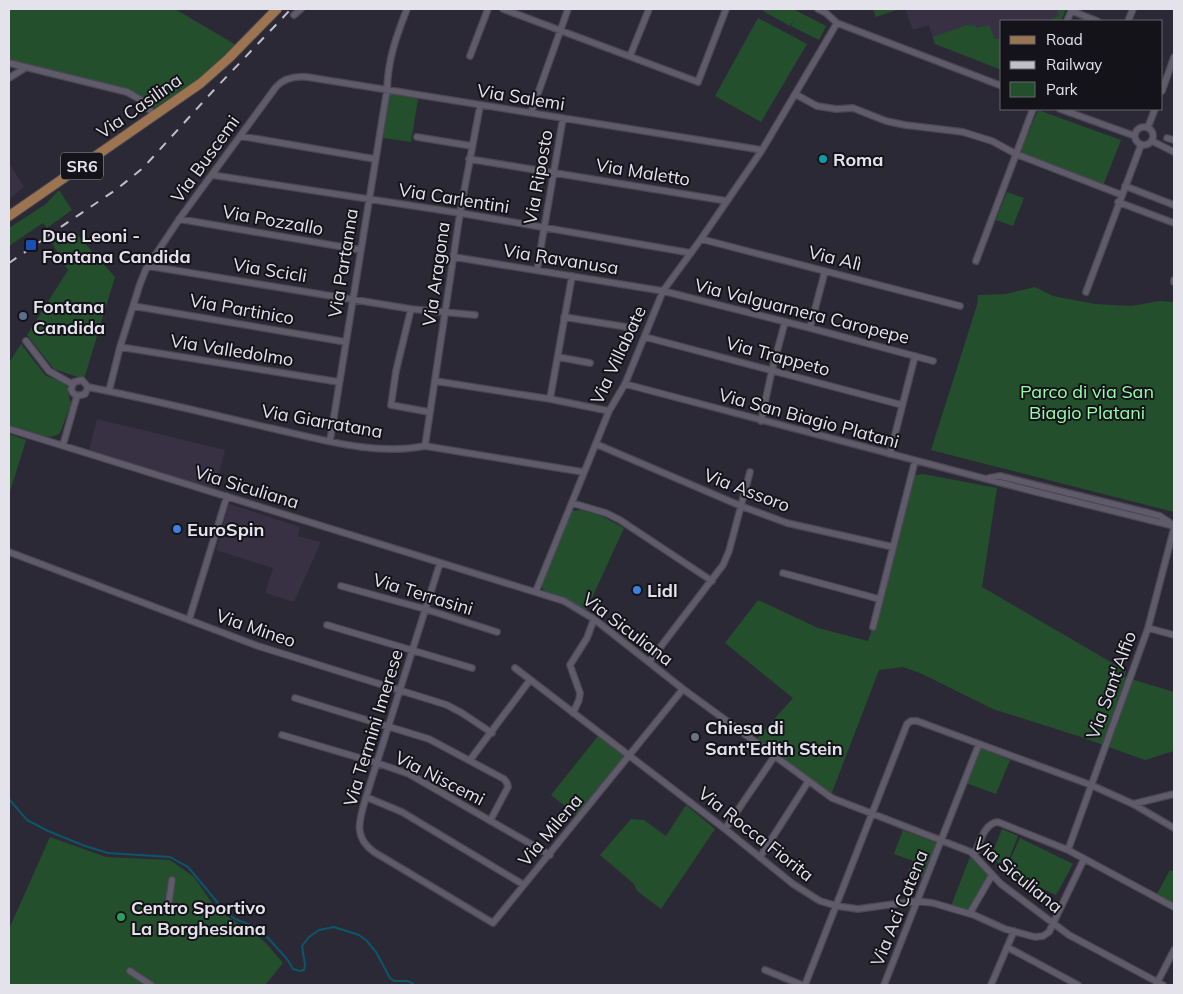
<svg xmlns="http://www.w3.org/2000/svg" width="1183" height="994" font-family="Mulish,sans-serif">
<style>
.built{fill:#373143}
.green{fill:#244f2d}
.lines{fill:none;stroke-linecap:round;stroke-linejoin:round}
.stream{stroke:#0b5669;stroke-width:2}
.minor-casing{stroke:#4b4753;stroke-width:8}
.primary-casing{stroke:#4b4753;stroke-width:11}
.minor{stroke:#5f5b6b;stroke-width:5.5}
.primary{stroke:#9c744f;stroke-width:9}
.rail{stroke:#c0bec8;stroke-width:2;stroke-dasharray:9 9;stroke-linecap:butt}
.culture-dot{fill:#0f9aa8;stroke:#141319;stroke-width:2}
.transit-dot{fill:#1a4fb4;stroke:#141319;stroke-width:2}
.service-dot{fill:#5c6f8a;stroke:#141319;stroke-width:2}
.shop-dot{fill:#3f7fe0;stroke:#141319;stroke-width:2}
.worship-dot{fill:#6b7280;stroke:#141319;stroke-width:2}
.leisure-dot{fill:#2e9e5b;stroke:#141319;stroke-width:2}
.labels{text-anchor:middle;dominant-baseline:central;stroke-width:4;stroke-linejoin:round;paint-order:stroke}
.shield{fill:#141319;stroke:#a6a4ac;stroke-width:1}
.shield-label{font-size:16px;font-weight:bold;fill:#e4e2eb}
.street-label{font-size:18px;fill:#e4e2eb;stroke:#141319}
.poi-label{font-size:18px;font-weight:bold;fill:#e4e2eb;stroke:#141319;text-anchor:start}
.park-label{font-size:18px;fill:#96fea9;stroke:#141319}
</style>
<rect width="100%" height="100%" fill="#2c2936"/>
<path class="built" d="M905 9H1066L1061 21H1002V70L935 44 929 25 913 30Z
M9 163 24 187 9 199Z
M97 419 225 450 215 490 89 450Z
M229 504 300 527 298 536 321 542 294 602 265 593 273 568 216 550Z"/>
<path class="green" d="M9 9H175L236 45 203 76 155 110 138 95 9 60Z
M764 9H793L826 26 819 40 791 26 794 19 790 26 763 11Z
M873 9H899L876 17Z
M1057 9H1066L1061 21H1051L1052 18 1059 16Z
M758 18 807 44 761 122 715 96Z
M970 24 969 26 975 25 977 28 989 25 995 39H1002V70L935 44 933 37Z
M390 94 418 99 411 142 383 138Z
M1038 110 1121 140 1103 186 1020 153Z
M59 190 72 210 47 228 43 223 9 246V228L46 204Z
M1007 192 1024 198 1013 226 996 220Z
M74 231 115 277 84 379 54 369 27 335 68 270 52 243Z
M1035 287 1053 296 1095 304 1131 306 1160 301 1174 302V512L931 450 977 305 978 295 1006 294Z
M21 344 45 375 64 383 67 387 71 404 60 433C49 443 22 430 9 425V363Z
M9 434 26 440 9 495Z
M923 474 997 488 982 587 1126 671 1124 677 1174 692V751L1145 760 1078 736 993 709 920 673 903 667 879 670 831 795 754 742 793 698 725 643 758 600 818 628 868 641 873 627 911 476Z
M582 510 600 515 624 528 586 611 543 590 541 581 571 511Z
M598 736 625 757 578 816 551 795Z
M979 747 1010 760 996 794 966 783Z
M686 805 715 829 661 909 637 891 634 884 600 855 631 819 644 820 666 836Z
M1002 829 1018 836 1006 866 990 859Z
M903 830 936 843 922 878 908 872 913 861 894 854Z
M50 837 106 857 170 860 194 877 217 910 252 932 265 942 283 963 265 985H9V929Z
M1020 838 1073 864 1056 895 1005 871Z
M970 857 990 877 969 912 951 906Z
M1170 870 1174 872V903L1157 894Z"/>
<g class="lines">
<path class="stream" d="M9 799 27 820 48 831 85 846 108 853 170 857 188 867 223 909 235 919 256 927 269 939 287 959 293 969 300 971 304 970 305 965 302 946 309 937 319 930 334 927 359 935 366 940 376 952 390 978 394 981H408L415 985"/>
<g class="minor-casing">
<path id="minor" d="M503 9 698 82 726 9
M818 9 826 13 837 23 1002 86
M1072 11 1097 21
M294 15 301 9
M1067 21 1072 9
M1128 21 1133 9
M470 56 488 9
M630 56 649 9
M9 63 127 92 141 100 154 115
M9 78 25 68
M1162 91 1174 57
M795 94 817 106 836 109 853 108 886 121 905 125 963 132 992 141 1016 154 1122 195
M1060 109 1135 136
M531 113 568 9
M1135 136a9 9 0 1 1 18 0a9 9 0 1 1-18 0Z
M1148 127 1155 109
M240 136 375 159
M417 137 472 146
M1167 138 1174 140
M1152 141 1174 152
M469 159 727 201
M212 175 460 213 691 253
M1125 186 1174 205
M1118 202 1174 223
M179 219 361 250
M701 239 960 306
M454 257 663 291 810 328 933 361
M976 261 1033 109
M148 266 411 309 475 315
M537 270 563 118
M1174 282V280
M1086 292 1141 145
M133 306 346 342
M411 309 396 371 391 405 429 412
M564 317 633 328
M810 328 825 271
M645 337 902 405
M26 341 49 371 72 384
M120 347 339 382
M558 357 590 363
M435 381 550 399 609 411
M625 384 1036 492 1174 526
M88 387C149 399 210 414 270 428 320 439 374 456 425 446L583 472
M109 391 120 347 140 284 146 269 180 218 276 87C284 78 295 76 307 77L762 150
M77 396 73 393 71 389 74 382 82 380 88 387
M77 396 85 394 88 387
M550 399 572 276
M761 421 772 370 785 322
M9 429 564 601 594 619 683 689 832 798 971 852 1001 884 1069 935 1163 985
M330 441 387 90C388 59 396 37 407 9
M596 444 741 506 787 523 893 547
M63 445 77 396
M425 446 460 213 480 106
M890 454 915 356
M989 478 1000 476 1149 513 1160 516 1172 524
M572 503 606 513 620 520 712 581
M9 552 258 646 447 705 462 713 492 733
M440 563 366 797C360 819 352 836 374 852L493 923 683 689
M783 573 879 599
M341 586 425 609 497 632
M536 591 609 411 625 384 663 291 701 239 762 150 837 23
M189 620 227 496
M327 625 472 668
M873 627 915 461
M1148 628 1174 635
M649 662 723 565 729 551 750 472
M515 668 725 829 793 884 820 901 837 906 858 909 917 901 933 903 974 915 1005 929 1035 937 1043 936 1049 932 1084 859
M295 698 429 739 504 779 507 783 508 787 490 821
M573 713 579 700 580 693 570 665 587 638 594 619
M282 735 377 763 409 774 550 855
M470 760 530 680
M366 797 402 812 524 885
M1133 804 1174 794
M725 829 774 757
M1068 850 1148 628 1174 528
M974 855C980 843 984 823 998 822L1068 850 1174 907
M760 857 808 782
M164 908 169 901 172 880
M970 913 992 875
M1007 947 1078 985
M765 970 802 985
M130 971 151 985
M805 985 907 724 911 721H917L1091 785 1133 804 1174 828
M884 985 979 744
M991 985 1014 931
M1156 985 1174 950"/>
</g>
<g class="primary-casing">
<path id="primary" d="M9 216 201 83 229 58 277 9"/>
</g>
<use href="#minor" class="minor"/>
<use href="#primary" class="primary"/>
<path class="rail" d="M46 237 117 189 143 168 213 91 291 9
M9 263 41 241"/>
</g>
<circle class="culture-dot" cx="823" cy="159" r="5"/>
<rect class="transit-dot" x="25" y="239" width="12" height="12" rx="2.5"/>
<circle class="service-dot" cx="23" cy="316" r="5"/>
<g class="shop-dot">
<circle cx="177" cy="529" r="5"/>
<circle cx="637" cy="590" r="5"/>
</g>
<circle class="worship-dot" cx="695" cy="737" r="5"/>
<circle class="leisure-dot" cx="121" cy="917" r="5"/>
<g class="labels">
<rect class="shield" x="61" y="152.5" width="42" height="27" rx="4"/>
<g class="shield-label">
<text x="82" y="166">SR6</text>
</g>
<g class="street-label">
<text transform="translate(521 97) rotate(9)">Via Salemi</text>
<text transform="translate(139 106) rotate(-35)">Via Casilina</text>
<text transform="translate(205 159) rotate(-54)">Via Buscemi</text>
<text transform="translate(643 172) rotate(9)">Via Maletto</text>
<text transform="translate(538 177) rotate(-80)">Via Riposto</text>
<text transform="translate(454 198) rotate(9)">Via Carlentini</text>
<text transform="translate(273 220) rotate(10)">Via Pozzallo</text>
<text transform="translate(835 258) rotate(14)">Via Alì</text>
<text transform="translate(561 259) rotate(9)">Via Ravanusa</text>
<text transform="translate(343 263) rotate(-81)">Via Partanna</text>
<text transform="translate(270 270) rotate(9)">Via Scicli</text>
<text transform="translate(436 274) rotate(-82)">Via Aragona</text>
<text transform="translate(242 309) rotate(10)">Via Partinico</text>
<text transform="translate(802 311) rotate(14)">Via Valguarnera Caropepe</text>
<text transform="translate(232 350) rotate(9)">Via Valledolmo</text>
<text transform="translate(618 355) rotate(-65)">Via Villabate</text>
<text transform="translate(778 356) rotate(15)">Via Trappeto</text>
<text transform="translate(809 418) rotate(15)">Via San Biagio Platani</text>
<text transform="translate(322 421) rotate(10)">Via Giarratana</text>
<text transform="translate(247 487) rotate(17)">Via Siculiana</text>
<text transform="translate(747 490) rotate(21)">Via Assoro</text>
<text transform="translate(423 594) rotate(17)">Via Terrasini</text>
<text transform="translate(256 628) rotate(19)">Via Mineo</text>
<text transform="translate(628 629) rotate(37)">Via Siculiana</text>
<text transform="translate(1111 685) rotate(-70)">Via Sant'Alfio</text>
<text transform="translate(373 728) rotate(-73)">Via Termini Imerese</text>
<text transform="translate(440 778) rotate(27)">Via Niscemi</text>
<text transform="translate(550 830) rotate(-50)">Via Milena</text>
<text transform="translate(756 834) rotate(38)">Via Rocca Fiorita</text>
<text transform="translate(1018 875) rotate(39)">Via Siculiana</text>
<text transform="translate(899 908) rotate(-68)">Via Aci Catena</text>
</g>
<g class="poi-label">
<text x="833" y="159">Roma</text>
<text x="42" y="235">Due Leoni -<tspan x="42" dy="21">Fontana Candida</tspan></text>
<text x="33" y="306">Fontana<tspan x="33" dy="21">Candida</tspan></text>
<text x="187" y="529">EuroSpin</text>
<text x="647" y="590">Lidl</text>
<text x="705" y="727">Chiesa di<tspan x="705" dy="21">Sant'Edith Stein</tspan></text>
<text x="131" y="907">Centro Sportivo<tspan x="131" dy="21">La Borghesiana</tspan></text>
</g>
<g class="park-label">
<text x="1087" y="391">Parco di via San<tspan x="1087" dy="21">Biagio Platani</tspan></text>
</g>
</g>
<rect width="1183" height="994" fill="none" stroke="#e4e2eb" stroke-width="20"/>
<rect x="1000" y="20" width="162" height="90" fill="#141319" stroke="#67666d"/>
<rect x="1010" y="36" width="25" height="8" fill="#9c744f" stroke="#67666d"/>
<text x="1046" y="45" font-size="15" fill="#e4e2eb">Road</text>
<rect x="1010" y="61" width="25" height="8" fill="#c0bec8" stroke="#67666d"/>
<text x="1046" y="70" font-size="15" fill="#e4e2eb">Railway</text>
<rect x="1010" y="82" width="25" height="15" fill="#244f2d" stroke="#67666d"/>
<text x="1046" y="95" font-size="15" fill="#e4e2eb">Park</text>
</svg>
